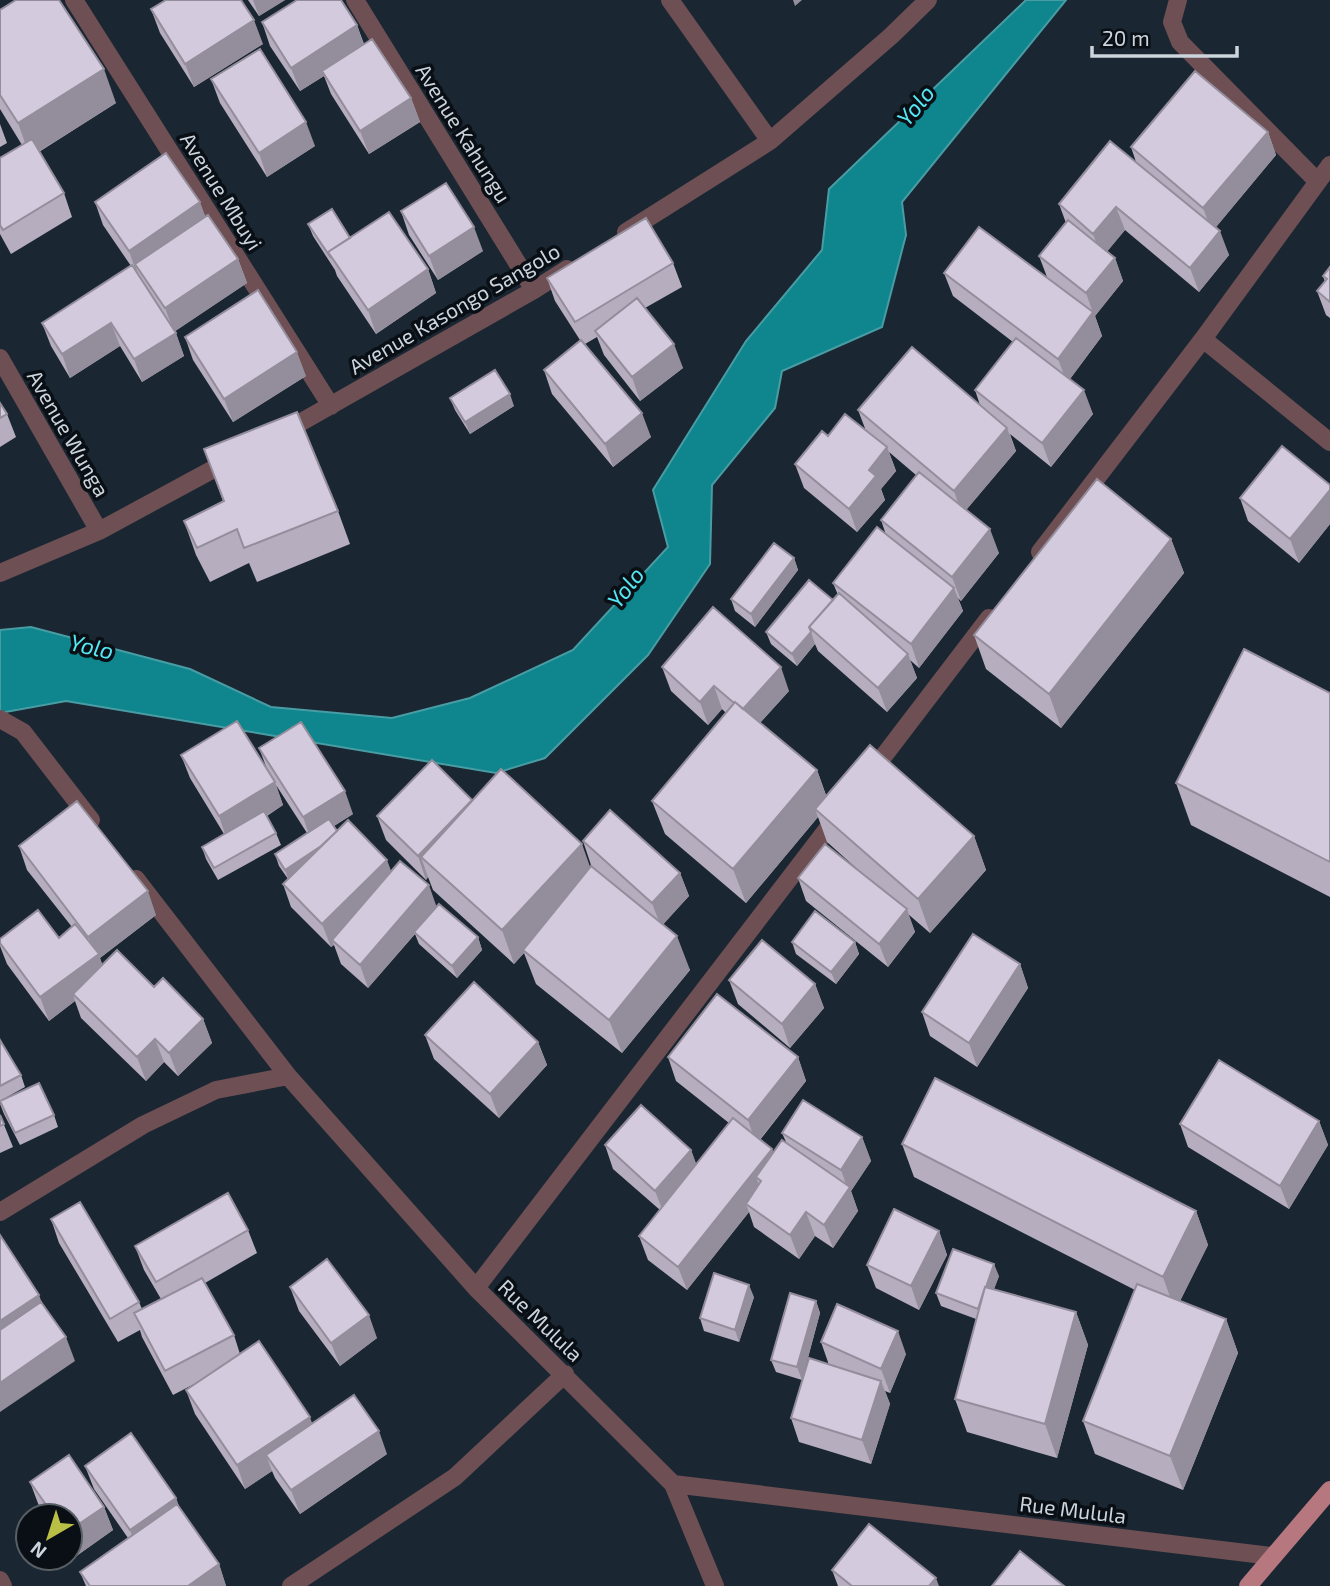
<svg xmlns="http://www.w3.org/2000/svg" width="1330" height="1586" font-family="'Exo 2',sans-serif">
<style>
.water{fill:#0f858d;stroke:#489da5;stroke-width:2}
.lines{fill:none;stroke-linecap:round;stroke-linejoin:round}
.minor{stroke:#6e4f53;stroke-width:18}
.major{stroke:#b6777f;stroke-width:18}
.wall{fill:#b6aebe}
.shaded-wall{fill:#948d9b}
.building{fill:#d4cadd;stroke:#948d9b;stroke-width:2}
.labels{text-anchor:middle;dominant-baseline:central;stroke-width:7;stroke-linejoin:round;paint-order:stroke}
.street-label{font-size:21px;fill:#ccd4dc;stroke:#090f14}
.water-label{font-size:23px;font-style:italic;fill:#55e7f3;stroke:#090f14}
</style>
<rect width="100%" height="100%" fill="#1a2732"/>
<path class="water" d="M1026 0H1066L902 202 906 235 882 327 782 371 775 408 712 485 710 564 648 655 545 758 496 773 66 701 0 713V630L31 627 190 669 271 707 392 718 470 698 573 650 668 547 653 490 746 341 822 250 829 189Z"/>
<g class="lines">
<path class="minor" d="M74 0 331 406
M355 0 534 290
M670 0 770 141
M1178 0 1172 22 1180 42 1317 181
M626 232 770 141 891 36 928 0
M1203 339 1330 442
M0 358 99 531
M282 433 534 290 567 269
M1040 552 1203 339 1330 165
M0 573 99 531 232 459
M0 719 23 732 91 820
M870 774 989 618
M136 879 288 1076 476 1288 673 1484 1272 1556
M0 1212 143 1125 216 1090 288 1076
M476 1288 838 815
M673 1484 715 1586
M0 1580 3 1586
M291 1586 455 1477 565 1374"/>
<path class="major" d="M1248 1586 1330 1490"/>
</g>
<path class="wall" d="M248 0H285L259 16Z
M151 9 263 44 194 87 160 33Z
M0 10 116 103 39 152 64 193 72 217 11 254 0 234V158L22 145 0 109Z
M262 22 357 25 364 44 411 98 420 122 369 154 331 94 324 76 300 91 270 46Z
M211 79 315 146 267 177 220 103Z
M0 124 7 143 0 147Z
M1268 132 1276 155 1216 227 1229 255 1199 292 1125 230 1107 251 1115 258 1123 281 1095 316 1102 336 1070 379 1093 414 1051 467 1010 434 1016 451 966 510 999 553 961 601 958 598 963 611 919 668 910 660 917 678 887 712 818 651 815 644 797 666 771 644 766 632 833 600 838 595 833 583 886 535 881 520 916 475 889 452 896 471 881 489 885 500 857 532 804 488 795 464 828 436 866 431 858 410 980 405 975 390 1013 342 953 296 944 273 1047 277 1039 256 1066 223 1059 204 1136 162 1131 147Z
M95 202 205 216 238 259 247 283 175 331 184 356 142 382 120 346 70 378 51 346 42 323 131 266 103 225Z
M401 211 483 251 438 280 409 235Z
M308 224 350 238 428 269 436 293 376 334 337 276 335 270 313 236Z
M673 263 682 287 645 308 683 368 640 401 604 355 597 337 585 344 651 437 613 467 552 394 544 370 580 340 555 301 547 278Z
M1330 267V318L1326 315 1317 291 1325 282 1323 276Z
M185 337 306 376 233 422 193 360Z
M450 398 514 406 470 434 455 410Z
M0 403 7 414 16 437 0 447Z
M204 449 338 511 350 544 257 582 249 563 210 582 196 555 184 521 223 501Z
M1330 485V524L1299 563 1248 521 1240 498Z
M1171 539 1184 573 1061 728 986 669 974 635Z
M794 558 798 570 755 627 735 611 731 599Z
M662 667 789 691 760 723 817 770 826 795 974 836 986 870 930 933 908 914 915 932 888 967 806 901 798 878 864 875 827 842 818 817 746 903 665 834 652 801 726 713 722 709 708 725 671 691Z
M1330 693V897L1191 825 1176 783Z
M259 748 353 814 334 826 337 831 478 937 482 950 457 978 419 944 415 934 368 988 341 964 334 945 331 947 291 907 283 884 288 879 279 866 275 854 307 833 276 785 283 805 267 816 276 833 281 845 218 880 206 859 202 847 224 834 190 778 181 755 267 769Z
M473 800 590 867 605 878 591 865 583 841 680 873 689 896 663 924 690 970 622 1053 536 984 524 953 514 964 433 890 428 877 426 880 386 840 377 816Z
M19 846 156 915 100 958 102 964 154 987 203 1019 212 1043 178 1076 164 1062 146 1081 81 1018 75 1001 49 1021 7 964 0 946V939L59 938 72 927 27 870Z
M792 942H855L859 954 836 984 796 954Z
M1020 964 1028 988 977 1067 930 1036 922 1012Z
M729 980 815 984 824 1008 790 1048 738 1004Z
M425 1035 538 1042 547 1065 499 1118 434 1059Z
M0 1040 21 1075 25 1087 0 1101Z
M668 1057H798L806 1081 760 1140 772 1149 773 1153 786 1142 782 1133 862 1137 871 1161 851 1191 858 1211 833 1248 815 1236 799 1259 754 1227 749 1212 687 1290 648 1260 639 1236 660 1210 613 1169 605 1145 691 1150 696 1164 729 1123 676 1081Z
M0 1104 54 1115 58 1127 20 1145 4 1114Z
M0 1115 13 1147 0 1153Z
M1319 1121 1328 1145 1289 1209 1188 1147 1180 1124Z
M902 1144 1196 1211 1208 1245 1180 1301 1226 1319 1238 1353 1183 1490 1095 1454 1083 1421 1135 1290 914 1177Z
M51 1219 139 1302 142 1309 161 1299 144 1270 135 1246 248 1230 257 1253 205 1283 234 1335 240 1354 312 1423 387 1454 300 1514 275 1478 272 1471 245 1489 195 1414 186 1390 198 1382 173 1395 142 1337 140 1330 118 1342 59 1243Z
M939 1231 947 1255 919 1310 876 1288 867 1265Z
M999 1276 994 1289 1076 1312 1088 1345 1057 1458 967 1432 955 1399 976 1319 941 1306 936 1293Z
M290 1287 377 1338 340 1366 299 1311Z
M754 1297 739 1342 704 1331 700 1318Z
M816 1301 820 1313 802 1380 776 1372 771 1360Z
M821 1342 906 1354 890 1393 885 1391 890 1404 871 1464 799 1442 791 1418 829 1365Z
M85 1466 176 1498 180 1510 219 1564 226 1586H86L80 1572 128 1538 94 1489Z
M30 1482 104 1507 113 1530 75 1557 70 1550V1516H46L39 1506Z
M832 1570 939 1586H838Z"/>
<path class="shaded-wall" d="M253 0H285L259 16Z
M793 0H802L795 6Z
M254 20 263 44 194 87 185 64Z
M357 25 365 49 322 71 324 76 300 91 291 68Z
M104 69 116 103 30 157 18 123Z
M411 98 420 122 369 154 360 131Z
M306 122 315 146 267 177 259 153Z
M1268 132 1276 155 1212 232 1203 208Z
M200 202 209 226 135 264 138 274H137L129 251Z
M1116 207 1125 230 1102 258 1093 234Z
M474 227 483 251 438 280 429 256Z
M1220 231 1229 255 1199 292 1190 268Z
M1115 258 1123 281 1095 316 1102 336 1067 383 1058 359 1093 313 1086 293Z
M238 259 247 283 174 332 165 308Z
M428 269 436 293 376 334 368 310Z
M111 323 120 346 70 378 62 354Z
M176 333 184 356 142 382 134 359Z
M674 344 683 368 640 401 632 377Z
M297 352 306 376 233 422 224 399Z
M1084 390 1093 414 1051 467 1042 443Z
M510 394 514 406 470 434 465 422Z
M642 413 651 437 613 467 605 444Z
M1007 428 1016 451 962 515 954 491Z
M887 447 896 471 881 489 885 500 857 532 849 509 869 470Z
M1330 490V524L1299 563 1290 539Z
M990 529 999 553 961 601 952 577Z
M1171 539 1184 573 1061 728 1049 694Z
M794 558 798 570 755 627 751 614Z
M954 588 963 611 919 668 911 644Z
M811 632 815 644 797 666 792 654Z
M908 654 917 678 887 712 878 688Z
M781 667 789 691 750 734 742 710Z
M714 686 722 709 708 725 700 702Z
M817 770 829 804 815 809 818 817 746 903 733 869Z
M275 782 283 805 227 840 219 816Z
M345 791 353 814 311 840 303 817Z
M472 800 421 857 428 877 426 880 418 856Z
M339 835 289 882 285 870Z
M974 836 986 870 930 933 918 899Z
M582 844 594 878 523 950 524 953 514 964 502 930Z
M387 860 396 884 332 940 334 945 331 947 322 924Z
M680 873 689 896 661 927 652 903Z
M429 885 437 908 414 932 415 934 368 988 360 965Z
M148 891 156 915 100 958 107 978 73 994 75 1001 49 1021 40 997 96 957 88 937Z
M907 909 915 932 888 967 879 944Z
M677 936 690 970 622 1053 609 1020Z
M478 937 482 950 457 978 452 966Z
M855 942 859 954 836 984 831 972Z
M1020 964 1028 988 977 1067 969 1043Z
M815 984 824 1008 790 1048 782 1024Z
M203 1019 212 1043 178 1076 169 1053Z
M155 1039 164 1062 146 1081 137 1057Z
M538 1042 547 1065 499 1118 490 1094Z
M798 1057 806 1081 756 1144 748 1120Z
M1319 1121 1328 1145 1289 1209 1280 1186Z
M862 1137 871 1161 851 1191 858 1211 833 1248 824 1225 848 1190 841 1170Z
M772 1149 780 1172 761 1181 756 1177 763 1195 746 1204 749 1212 687 1290 678 1267Z
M691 1150 700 1174 664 1214 655 1191Z
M1196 1211 1208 1245 1175 1311 1163 1277Z
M806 1212 815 1236 799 1259 790 1235Z
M939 1231 947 1255 919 1310 911 1286Z
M994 1264 999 1276 982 1321 978 1309Z
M749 1285 754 1297 739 1342 735 1330Z
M39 1295 48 1319 6 1346 0 1329V1321Z
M816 1301 820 1313 802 1380 797 1367Z
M1076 1312 1088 1345 1057 1458 1045 1424Z
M369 1315 377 1338 340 1366 331 1343Z
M1226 1319 1238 1353 1183 1490 1170 1456Z
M898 1331 906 1354 890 1393 881 1369Z
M66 1337 75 1361 0 1412V1383Z
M881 1381 890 1404 871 1464 862 1440Z
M310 1417 318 1441 266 1455 272 1471 245 1489 237 1465Z
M379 1431 387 1454 300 1514 291 1490Z
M176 1498 184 1521 139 1554 130 1530Z
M104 1507 113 1530 75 1557 70 1544V1530Z
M219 1564 226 1586H188Z
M936 1578 939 1586H929Z"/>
<path class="building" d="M16 0H59L104 69 18 123 0 95V10Z
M166 0H241L254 20 185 64 151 9Z
M297 0H341L357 25 291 68 262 22Z
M372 39 411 98 360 131 322 71Z
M260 49 306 122 259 153 211 79Z
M1195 71 1268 132 1203 208 1131 147Z
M32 139 64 193 3 230 0 225V158Z
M1110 141 1220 231 1190 268 1116 207 1093 234 1059 204Z
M166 153 200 202 129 251 95 202Z
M446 183 474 227 429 256 401 211Z
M332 209 350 238 328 252 331 258 308 224Z
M389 212 428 269 368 310 328 252Z
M208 215 238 259 165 308 135 264Z
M646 218 673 263 575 322 547 278Z
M1068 220 1115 258 1086 293 1039 256Z
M979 227 1093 312 1058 359 944 273Z
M132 265 176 333 134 359 111 323 62 354 42 323Z
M1330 267V302L1317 291 1327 279 1323 276Z
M258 290 297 352 224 399 185 337Z
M637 298 674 344 632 377 595 331Z
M1016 338 1084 390 1042 443 975 390Z
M581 340 642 413 605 444 544 370Z
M912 347 1007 428 954 491 858 410Z
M495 370 510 394 465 422 450 398Z
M0 403 7 414 0 418Z
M297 412 338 511 244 548 237 529 197 548 184 521 224 501 204 449Z
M845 414 887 447 869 470 876 476 849 509 795 464 822 431 828 436Z
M1282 446 1330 485V490L1290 539 1240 498Z
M919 472 990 529 952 577 881 520Z
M1097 479 1171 539 1049 694 974 635Z
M877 527 954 588 911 644 833 583Z
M774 543 794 558 751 614 731 599Z
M809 580 833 600 809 627 811 632 792 654 766 632Z
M839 593 908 654 878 688 809 627Z
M713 607 781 667 743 709 735 702 734 703 714 686 700 702 662 667Z
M1244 649 1330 693V862L1176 783Z
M735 702 817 770 733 869 652 801Z
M237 721 275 782 219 816 181 755Z
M301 722 345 791 303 817 259 748Z
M870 745 974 836 918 899 815 809Z
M432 760 472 800 418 856 377 816Z
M501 769 582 844 502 930 421 857Z
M77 801 148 891 88 937 19 846Z
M610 810 680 873 652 903 583 841Z
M264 811 276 833 214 868 202 847Z
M329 819 337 831 321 846 285 870 275 854Z
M348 820 387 860 322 924 283 884Z
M825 844 907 909 879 944 798 878Z
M400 861 429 885 360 965 332 940Z
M591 866 677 936 609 1020 523 950Z
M439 904 478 937 452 966 414 932Z
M38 910 59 938 75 924 99 954 40 997 0 943V939Z
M815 911 855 942 831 972 792 942Z
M973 934 1020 964 969 1043 922 1012Z
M762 940 815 984 782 1024 729 980Z
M117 950 154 987 163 978 203 1019 169 1053 155 1039 137 1057 73 994Z
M474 982 538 1042 490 1094 425 1035Z
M717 994 798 1057 748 1120 668 1057Z
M0 1040 21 1075 0 1086Z
M1219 1060 1319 1121 1280 1186 1180 1124Z
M935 1078 1196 1211 1163 1277 902 1144Z
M39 1083 54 1115 15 1133 0 1101Z
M803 1100 862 1137 841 1170 782 1133Z
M641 1105 691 1150 655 1191 605 1145Z
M0 1115 4 1124 0 1126Z
M733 1118 772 1149 678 1267 639 1236Z
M782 1140 850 1187 824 1225 806 1212 790 1235 746 1204 761 1181 756 1177Z
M228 1193 248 1230 156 1282 135 1246Z
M80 1202 139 1302 110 1319 51 1219Z
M894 1209 939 1231 911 1286 867 1265Z
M0 1235 39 1295 0 1321Z
M953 1249 994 1264 986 1287H985L978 1309 936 1293Z
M327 1259 369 1315 331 1343 290 1287Z
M714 1273 749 1285 735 1330 700 1318Z
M202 1278 234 1335 165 1371 134 1313Z
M1137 1284 1226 1319 1170 1456 1083 1421Z
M985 1287 1076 1312 1045 1424 955 1399Z
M790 1293 816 1301 797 1367 771 1360Z
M41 1302 66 1337 0 1383V1330Z
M837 1304 898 1331 881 1369 821 1342Z
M259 1341 310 1417 237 1465 186 1390Z
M809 1358 881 1381 862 1440 791 1418Z
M354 1395 379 1431 291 1490 266 1455Z
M131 1433 176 1498 130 1530 85 1466Z
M69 1455 104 1507 70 1530V1516H54L30 1482Z
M177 1504 219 1564 188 1586H90L80 1572Z
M869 1524 936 1578 929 1586H852L832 1570Z
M1020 1551 1064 1586H992Z"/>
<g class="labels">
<g class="street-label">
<text transform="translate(464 133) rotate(58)">Avenue Kahungu</text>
<text transform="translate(222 191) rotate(58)">Avenue Mbuyi</text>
<text transform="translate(454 308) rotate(-30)">Avenue Kasongo Sangolo</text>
<text transform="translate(69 433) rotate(60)">Avenue Wunga</text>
<text transform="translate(541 1320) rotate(44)">Rue Mulula</text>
<text transform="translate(1073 1509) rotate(7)">Rue Mulula</text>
</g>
<g class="water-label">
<text transform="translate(915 105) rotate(-51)">Yolo</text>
<text transform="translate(625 587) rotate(-53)">Yolo</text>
<text transform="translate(92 646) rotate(13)">Yolo</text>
</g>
</g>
<g transform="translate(49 1537) rotate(219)"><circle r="33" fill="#090f14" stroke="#575e64" stroke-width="2"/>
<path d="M0-5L12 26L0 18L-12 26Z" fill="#bac045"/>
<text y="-10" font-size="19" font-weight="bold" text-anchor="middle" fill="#ccd4dc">N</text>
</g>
<path d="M1092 46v10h145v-10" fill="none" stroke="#ccd4dc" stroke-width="3.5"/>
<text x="1102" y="46" font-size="21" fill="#ccd4dc" stroke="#090f14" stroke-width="5" paint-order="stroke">20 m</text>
</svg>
